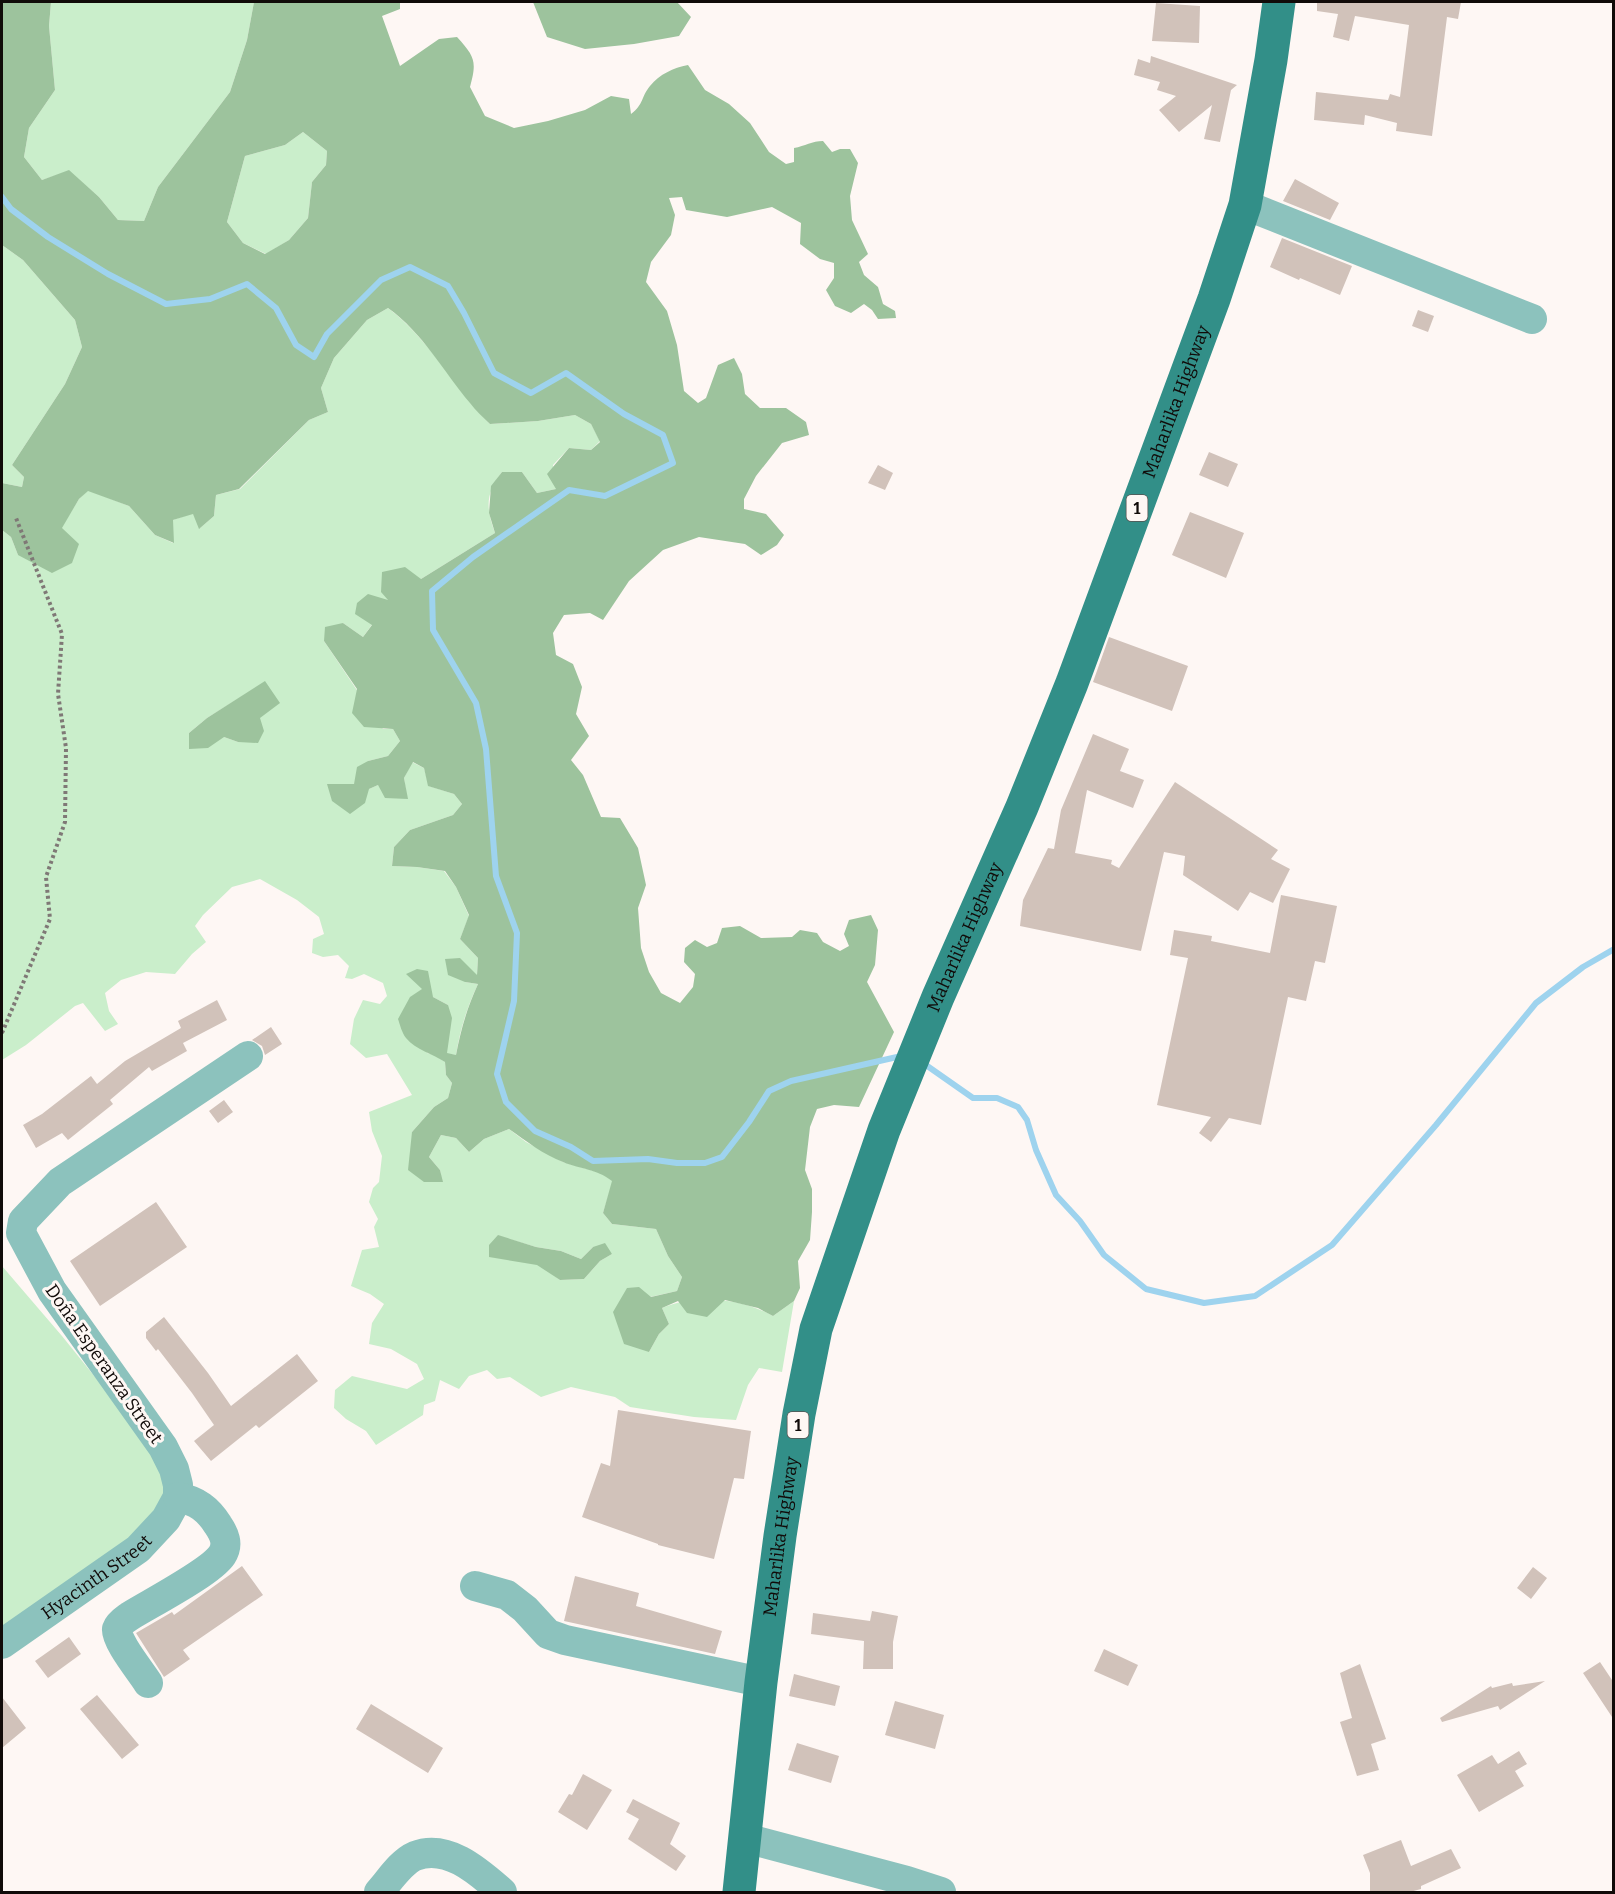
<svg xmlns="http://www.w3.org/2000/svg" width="1615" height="1894" font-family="Bitter,serif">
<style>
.green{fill:#caeecb;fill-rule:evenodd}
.forest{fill:#9dc39d;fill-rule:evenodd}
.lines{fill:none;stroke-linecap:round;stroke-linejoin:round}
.stream{stroke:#9ed3ee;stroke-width:6}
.building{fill:#d1c2ba}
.path{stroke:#7f7876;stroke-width:4;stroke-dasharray:3 3;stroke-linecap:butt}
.minor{stroke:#8cc2bd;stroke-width:30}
.major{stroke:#328f88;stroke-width:33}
.labels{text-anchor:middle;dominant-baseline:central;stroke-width:6;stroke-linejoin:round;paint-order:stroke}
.shield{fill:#fef7f4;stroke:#585250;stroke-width:1.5}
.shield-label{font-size:16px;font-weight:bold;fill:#110b09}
.street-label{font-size:18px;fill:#110b09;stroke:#fef7f4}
</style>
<rect width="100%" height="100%" fill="#fef7f4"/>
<path class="green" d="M51 2H254L247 40 230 92 158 187 144 221 118 220 99 197 69 171 42 180 24 157 29 128 55 90 49 26Z
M303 132 327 151 326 165 312 182 308 218 289 240 266 254 243 243 227 222 245 156 285 145Z
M2 245 23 260 75 320 82 347 65 384 12 465 24 477 22 487 2 483Z
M388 308C429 339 454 387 490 424L538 421 575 415 591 424 600 441 591 450 569 448 553 465 556 489 537 493 522 472H502C485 494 486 508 495 533L421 579 389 601 363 637 343 623 324 641 383 729H393L400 741 388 756 368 761 354 784H328L369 789 378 785 407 799 404 778 412 762 424 768 429 786 454 794 462 804 453 815 410 830 394 847 392 866 417 867 444 871 456 887 469 916 460 939 478 958 477 975 465 982 478 984C467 1007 460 1030 456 1055L446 1054 448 1005 433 997 422 989 427 1053 435 1055 445 1062 446 1075 452 1083 448 1098 434 1107 412 1132 442 1182 440 1170 429 1157 441 1135 456 1138 469 1152 484 1139 509 1129 526 1142 563 1162 601 1173 613 1181 603 1213 612 1224 656 1229 668 1256 682 1277 677 1291 650 1297 649 1352 659 1334 669 1324 662 1308C695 1294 741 1298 773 1316L794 1301 782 1372 759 1368 748 1385 736 1420 694 1417 630 1407 615 1397 571 1387 541 1397 510 1377 497 1379 487 1370 469 1376 459 1389 440 1380 435 1401 424 1405 423 1415 376 1445 366 1431 346 1419 334 1408 335 1390 352 1376 407 1389 424 1379 417 1364 391 1349 369 1344 372 1323 384 1304 370 1294 351 1286 362 1250 379 1247 374 1227 378 1219 369 1202 373 1188 379 1182 382 1156 372 1131 369 1112 412 1095 387 1054 366 1058 350 1044 354 1019 363 1000 380 1004 387 996 383 983 364 974 352 979 345 978 349 966 338 955 323 957 312 953 313 939 324 934 319 917 297 900 260 879 232 887 203 915 195 926 206 942 192 954 175 974 146 972 121 980 105 993 109 1011 118 1024 105 1031 83 1003 75 1006 26 1045 2 1060V530L11 537 18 555 61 528 79 499 88 490 129 506 155 535 173 543V520L193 513 200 528 214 516 216 495 240 489 309 420 328 412 321 388 334 358 367 320ZM265 682 260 718 238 742 224 737 189 733 207 718ZM499 1236 536 1247 561 1251 581 1259 593 1247 612 1254 600 1261 584 1279 560 1280Z
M2 1266 62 1336 149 1444 169 1481 164 1505 146 1527 2 1629Z"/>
<path class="forest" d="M2 2H51L49 26 55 90 29 128 24 157 42 180 69 170 99 197 118 220 144 221 158 187 230 92 247 40 254 2H400V9L382 16 400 66 439 39 457 37C475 57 477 61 470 87L485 116 514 128 548 121 585 110 611 96 629 99 631 114C644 104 641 97 650 86 660 74 673 68 688 65L705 90 729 104 750 123 769 152 786 164 794 162V148C805 146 812 141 823 141L832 152 840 149H850L858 163 850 196 852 220 868 254 859 262 864 275 878 287 883 304 895 311 896 318 878 319 872 310 864 304 851 313 835 306 826 290 834 278V263L820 259 800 244 801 223 772 207 727 217 686 210 682 197 669 198 675 215 671 235 651 262 646 282 667 311 677 345 684 391 698 403 706 398 718 365 734 358 742 374 745 394 760 408H786L806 422 809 435 782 443 756 476 744 499V509L766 514 784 535 777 545 761 555 745 544 699 537 663 550 629 581 603 620 590 613 564 615 553 633 556 655 573 664 582 687 576 714 589 736 571 760 583 775 601 817 620 818 638 848 646 885 638 908 641 948 649 972 661 993 680 1003 693 987 695 974 684 962 685 948 695 940 707 947 717 943 722 928 740 926 761 938 792 937 800 930 817 933 823 942 840 951 849 946 844 934 849 920 871 915 878 930 875 965 867 982 894 1032 859 1107 834 1105 817 1109 810 1127 805 1170 812 1189V1212L810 1240 798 1261 800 1288 794 1301 773 1316 758 1308 725 1300 707 1317 687 1313 678 1301 662 1308 669 1324 659 1334 649 1352 624 1344 613 1312 627 1288 639 1287 651 1297 677 1291 682 1277 668 1256 656 1229 612 1224 603 1213 612 1181C595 1168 582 1170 563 1162 544 1155 526 1141 509 1129L484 1139 469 1152 456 1138 441 1135 429 1157 440 1170 443 1182H424L408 1170 412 1132 434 1107 448 1098 452 1083 446 1075 445 1062C433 1054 416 1050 406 1038 402 1033 400 1025 398 1019L410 997 422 989 406 974 417 969 428 971 433 997 448 1005 452 1018 447 1053 456 1055C461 1029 467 1008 478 984L465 982 448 975 445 959 460 958 477 975 478 958 460 939 469 915 456 887 445 871 417 867 392 866 394 847 410 830 453 815 462 804 454 794 428 786 424 768 413 762 404 778 408 799 385 798 378 785 369 789 365 803 350 814 332 801 327 784H354L357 767 368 761 388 756 400 741 393 729 364 727 352 713 357 689 324 641 325 627 343 623 363 637 372 625 355 614 357 603 368 594 388 600 381 592 382 572 405 567 421 579 495 533 489 513 491 486 502 472H522L537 493 556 489 547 474 569 448 591 450 600 442 591 424 575 415 538 421 490 424C483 417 476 411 470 403 443 371 423 333 388 308L367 320 334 358 321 388 328 412 309 420 239 489 216 495 214 516 199 529 193 514 173 520 174 543 155 535 129 506 88 491 79 499 62 528 79 544 72 563 52 573 18 555 11 537 2 530V483L22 487 24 477 12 465 65 384 82 347 75 320 23 260 2 245ZM303 132 327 151 326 165 312 182 308 218 289 240 265 254 243 243 227 222 245 156 285 145Z
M533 2H677L691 17 679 36 634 44 585 49 547 37Z
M265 681 280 703 260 718 264 731 258 743 238 742 224 737 208 748 189 749V733L207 718Z
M498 1235 536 1247 561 1251 581 1259 593 1247 605 1243 612 1254 600 1261 584 1279 560 1280 537 1265 489 1257V1245Z"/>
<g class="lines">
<path class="stream" d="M2 197 11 209 48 237 108 274 166 304 210 299 247 284 276 308 296 345 314 357 327 334 381 280 410 267 448 286 464 313 494 373 531 393 566 373 624 414 663 435 673 463 605 496 569 490 473 557 432 591 433 630 476 703 486 749 496 876 517 933 514 1001 497 1074 506 1102 535 1131 571 1147 593 1161 648 1159 677 1163H705L722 1157 749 1122 769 1091 791 1081 897 1057 901 1058
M923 1063 973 1098H997L1018 1107 1027 1120 1036 1150 1056 1195 1080 1221 1104 1255 1146 1289 1204 1303 1255 1296 1332 1245 1436 1125 1536 1003 1583 967 1614 949"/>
</g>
<path class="building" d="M1317 2H1461L1458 19 1447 17 1432 136 1396 131 1397 123 1365 115 1364 125 1314 120 1316 92 1388 100 1390 94 1400 97 1409 25 1355 16 1349 41 1333 37 1338 14 1317 11Z
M1156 3 1200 6 1199 43 1152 41Z
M1151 56 1237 85 1231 90 1220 142 1204 139 1212 105 1179 132 1159 110 1176 96 1157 90 1160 82 1134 75 1138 59 1150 63Z
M1295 179 1339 203 1330 220 1283 201Z
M1282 238 1352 266 1340 295 1300 278 1299 280 1270 267Z
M1418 310 1434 316 1428 332 1412 326Z
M1209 452 1238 464 1228 487 1199 475Z
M878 465 893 473 885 490 868 483Z
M1190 512 1244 533 1226 578 1172 555Z
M1109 637 1188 666 1172 711 1093 682Z
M1093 734 1129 749 1120 771 1144 780 1133 808 1087 790 1075 853 1112 860 1111 864 1119 868 1175 782 1278 850 1271 859 1290 869 1273 903 1250 892 1238 911 1183 875 1185 856 1164 852 1141 951 1020 926 1023 900 1048 848 1054 849 1061 810Z
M1281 895 1337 906 1325 963 1315 961 1306 1001 1288 997 1261 1125 1229 1118 1211 1142 1199 1133 1211 1117 1157 1105 1188 958 1170 955 1174 930 1212 936 1211 941 1270 953Z
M217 1000 227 1020 183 1043 187 1051 152 1071 149 1067 110 1100 113 1104 68 1140 62 1133 36 1148 23 1125 42 1114 91 1076 97 1084 125 1061 181 1028 178 1021Z
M271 1027 282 1044 265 1055 262 1046 252 1040Z
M224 1100 233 1112 218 1123 209 1111Z
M156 1202 187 1247 100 1306 70 1261Z
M164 1317 208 1373 231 1406 297 1354 318 1381 259 1428 256 1425 211 1461 194 1441 214 1425 192 1393 158 1349 156 1351 146 1338V1332Z
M618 1410 751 1431 744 1479 734 1478 714 1559 658 1545V1544L582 1517 601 1463 610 1466Z
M242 1566 263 1595 183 1650 190 1659 164 1677 136 1633 172 1612 174 1615Z
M1533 1567 1547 1578 1531 1599 1517 1588Z
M575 1576 639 1593 636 1606 722 1631 715 1654 564 1621Z
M872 1611 898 1616 893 1642V1669H863L864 1641 811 1634 813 1613 870 1621Z
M69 1637 81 1654 48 1678 35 1661Z
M1104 1649 1138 1665 1128 1686 1094 1671Z
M1600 1662 1614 1683V1720L1583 1673Z
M1360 1664 1386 1739 1371 1744 1379 1770 1357 1776 1340 1722 1352 1718 1340 1673Z
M794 1674 840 1686 835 1706 789 1696Z
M1545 1681 1500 1710 1498 1706 1442 1722 1440 1718 1491 1686 1492 1688 1512 1683 1513 1686Z
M97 1695 139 1745 122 1759 80 1709Z
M2 1697 26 1728 2 1748Z
M895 1701 944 1715 935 1749 885 1735Z
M371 1704 443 1748 428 1773 356 1729Z
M797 1743 839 1756 831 1783 788 1770Z
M1519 1751 1527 1764 1515 1771 1524 1786 1479 1812 1457 1775 1492 1755 1498 1764Z
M583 1774 612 1790 587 1830 558 1812 569 1794 572 1795Z
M633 1799 680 1823 670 1844 686 1856 676 1871 628 1839 639 1819 626 1812Z
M1401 1840 1411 1866 1451 1849 1461 1868 1421 1886V1889L1406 1893H1370V1873L1363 1855Z"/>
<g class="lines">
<path class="path" d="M2 1033 50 919 46 877 65 822 66 748 58 694 62 634 16 518"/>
<g class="minor">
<path d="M1245 205 1532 319"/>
<path d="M475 1586 507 1595 525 1609 548 1634 565 1640 761 1682"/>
<path id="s1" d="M2 1644 138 1549 166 1519 178 1497V1485L174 1469 163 1447 52 1291 21 1233 23 1221 60 1182 248 1056"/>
<path d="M148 1683C142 1673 115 1640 117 1629 119 1623 126 1619 130 1616 151 1603 211 1572 222 1555 229 1544 224 1534 218 1525 208 1509 197 1501 178 1497"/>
<path d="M745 1838 907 1881 941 1892"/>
<path d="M379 1892C389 1881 401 1862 415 1856 448 1843 480 1873 502 1892"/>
</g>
<path class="major" id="s2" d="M739 1892 761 1682 780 1536 799 1414 816 1329 884 1130 938 997 1022 807 1072 683 1214 299 1245 205 1271 60 1279 2"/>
</g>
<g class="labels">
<g class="shield">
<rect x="1126.5" y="495" width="21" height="26" rx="4.5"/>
<rect x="787.5" y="1412" width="21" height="26" rx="4.5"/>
</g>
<g class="shield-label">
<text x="1137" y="508">1</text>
<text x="798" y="1425">1</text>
</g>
<g class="street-label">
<text stroke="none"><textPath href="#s2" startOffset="1564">Maharlika Highway</textPath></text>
<text stroke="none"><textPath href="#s2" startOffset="988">Maharlika Highway</textPath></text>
<text transform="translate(104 1364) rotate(55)">Doña Esperanza Street</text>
<text stroke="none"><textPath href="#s2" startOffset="358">Maharlika Highway</textPath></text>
<text stroke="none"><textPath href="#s1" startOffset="116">Hyacinth Street</textPath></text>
</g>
</g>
<rect width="1615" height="1894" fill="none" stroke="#110b09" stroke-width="6"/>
</svg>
